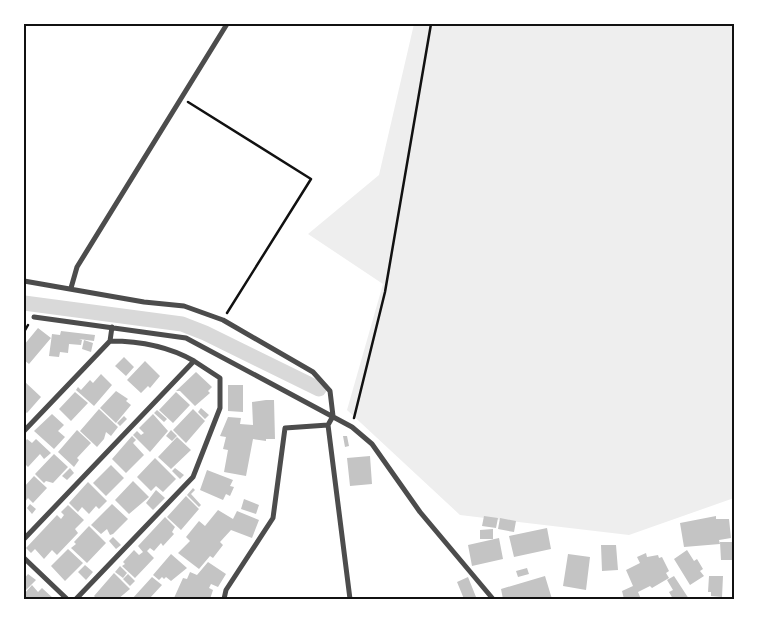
<svg xmlns="http://www.w3.org/2000/svg" width="758" height="623" font-family="'Noto Sans',sans-serif">
<style>
.green{fill:#eee}
.lines{fill:none;stroke-linecap:round;stroke-linejoin:round}
.canal{stroke:#d9d9d9;stroke-width:15}
.building{fill:#c4c4c4}
.path{stroke:#111;stroke-width:2.5}
.minor{stroke:#4c4c4c;stroke-width:5}
.neatline{fill:none;stroke:#111;stroke-width:2}
</style>
<rect width="100%" height="100%" fill="#fff"/>
<path class="green" d="M414 24H734V498L629 535 460 515 347 410 383 284 308 234 379 175Z"/>
<g class="lines">
<path class="canal" d="M24 303 182 324 205 333 319 389"/>
</g>
<path class="building" d="M38 328 51 338 29 364 24 360V345Z
M61 331 95 335 94 341 79 339 82 340 81 345 69 344 68 353 60 352 59 357 49 356 52 334 60 335Z
M84 340 93 343 91 352 82 349Z
M124 357 134 367 126 376 115 366Z
M145 361 160 376 150 388 148 386 141 393 127 380Z
M196 372 212 387 208 391 210 393 195 406 180 391H176Z
M101 374 112 385 94 406 76 390 78 387 81 390 90 380 93 383Z
M24 381 41 397 27 413 24 411Z
M228 385H243V412L228 411Z
M116 391 128 399 126 401 131 405 116 423 100 408Z
M75 392 88 403 71 421 59 409Z
M176 392 190 405 173 423 159 410Z
M266 400H274L275 439H266V441L253 439 246 476 224 472 228 450 223 449 226 437 220 436 228 417 241 418 240 424 253 425 252 402Z
M201 408 209 415 205 419 198 412Z
M99 409 118 427 111 436 106 432 104 439 97 447 80 431Z
M193 409 205 421 186 443 173 430Z
M157 410 167 419 164 422 154 413Z
M52 414 64 425 58 431 65 437 54 449 34 431Z
M153 414 168 431 150 452 133 435 137 431 141 435 144 433 139 428Z
M124 416 127 419 120 426 117 423Z
M77 430 91 443 77 458 79 460 74 467 58 452Z
M171 430 177 436 172 441 166 436Z
M132 436 136 440 133 443 144 455 126 473 112 459Z
M343 436H347L349 446 345 447Z
M177 437 191 450 171 469 158 457Z
M27 439 32 443 36 439 51 453 44 459 40 454 28 467 24 463V443Z
M54 454 68 467 53 483 46 481 44 483 35 474Z
M370 456 372 484 350 486 347 458Z
M155 458 176 479 163 492 156 486 151 491 137 477Z
M111 465 124 478 106 496 93 483Z
M70 468 74 473 67 480 62 476Z
M175 468 184 475 180 479 172 471Z
M207 470 233 480 230 486 234 487 230 496 226 494 223 500 200 490Z
M34 476 47 488 33 503 28 498 24 503V487Z
M133 481 149 497 129 514 115 500Z
M88 482 107 501 99 509 96 506 89 514 82 507 78 512 69 503Z
M193 488 195 490 191 494 201 505 199 507 187 495Z
M156 490 165 498 153 510 146 503Z
M186 496 199 509 181 530 167 517Z
M244 499 259 505 256 514 241 509Z
M30 504 36 509 32 514 27 508Z
M112 504 128 519 113 534 110 535 107 529 101 534 91 525Z
M68 505 84 520 75 529 78 533 57 555 52 550 44 559 35 549 31 553 26 548 57 515 61 519 64 515 61 512Z
M218 510 233 519 237 511 259 520 252 538 231 530 220 542 223 545 213 558 210 556 199 569 178 553 190 541 186 537 199 521 205 526Z
M484 516 498 518 496 528 482 526Z
M716 516V519H729L731 538 719 540 720 544 684 547 680 523Z
M165 517 175 527 172 532 174 534 163 546 161 543 154 551 150 548 147 551 154 558 135 578 122 566 125 564 123 562 134 550 139 555 143 552 138 546Z
M500 518 516 521 514 532 498 529Z
M89 526 106 543 87 563 71 548 76 544 74 542Z
M547 528 551 549 514 557 509 536Z
M493 529V539H480V530Z
M113 537 121 545 116 549 109 541Z
M499 538 503 559 472 566 468 545Z
M720 542H732V560H721Z
M601 545H616L618 570 602 571Z
M68 549 83 563 65 581 51 566Z
M687 550 694 561 697 559 703 569 700 571 704 576 690 585 674 559Z
M646 553 647 557 658 555 659 558 662 557 669 571 666 573 669 578 652 588 650 586 638 592 641 599H624L622 591 633 586 626 570 640 563 637 557Z
M171 554 187 568 171 581 166 577 164 579 162 577 159 580 153 575Z
M568 554 590 557 586 590 563 586Z
M208 562 226 574 218 587 211 584 209 588 213 590 210 599 174 598 183 578 187 579 190 572 197 575Z
M85 565 93 572 86 580 78 572Z
M120 566 127 573 123 578 115 572Z
M527 568 529 574 518 577 516 571Z
M114 573 130 589 118 599H97L94 596Z
M28 574 36 580 25 591 24 579Z
M128 574 135 581 130 586 123 579Z
M545 576 552 599H503L501 589Z
M674 576 689 599H673L669 592 673 590 667 580Z
M709 576H723L722 597 711 596V592H708Z
M152 577 162 585 149 599H132Z
M468 577 476 597 464 599 457 582Z
M32 585 38 592 42 588 54 599H24V594Z"/>
<g class="lines">
<path class="path" d="M188 102 311 179 227 313
M24 332 28 325
M354 418 385 292 431 24"/>
<path class="minor" d="M24 281 144 302 184 306 223 320 313 372 330 391 333 416 328 425 350 599
M71 288 77 267 227 24
M34 317 186 338 352 427 372 444 420 512 493 599
M24 431 110 341 112 327
M24 539 194 361C168 346 140 341 110 341
M24 558 67 599
M76 599 193 477 220 408V378L194 361
M224 599 226 590 273 518 285 428 328 425"/>
</g>
<rect width="758" height="623" fill="none" stroke="#ffffff" stroke-width="50"/>
<rect x="25" y="25" width="708" height="573" class="neatline"/>
</svg>
